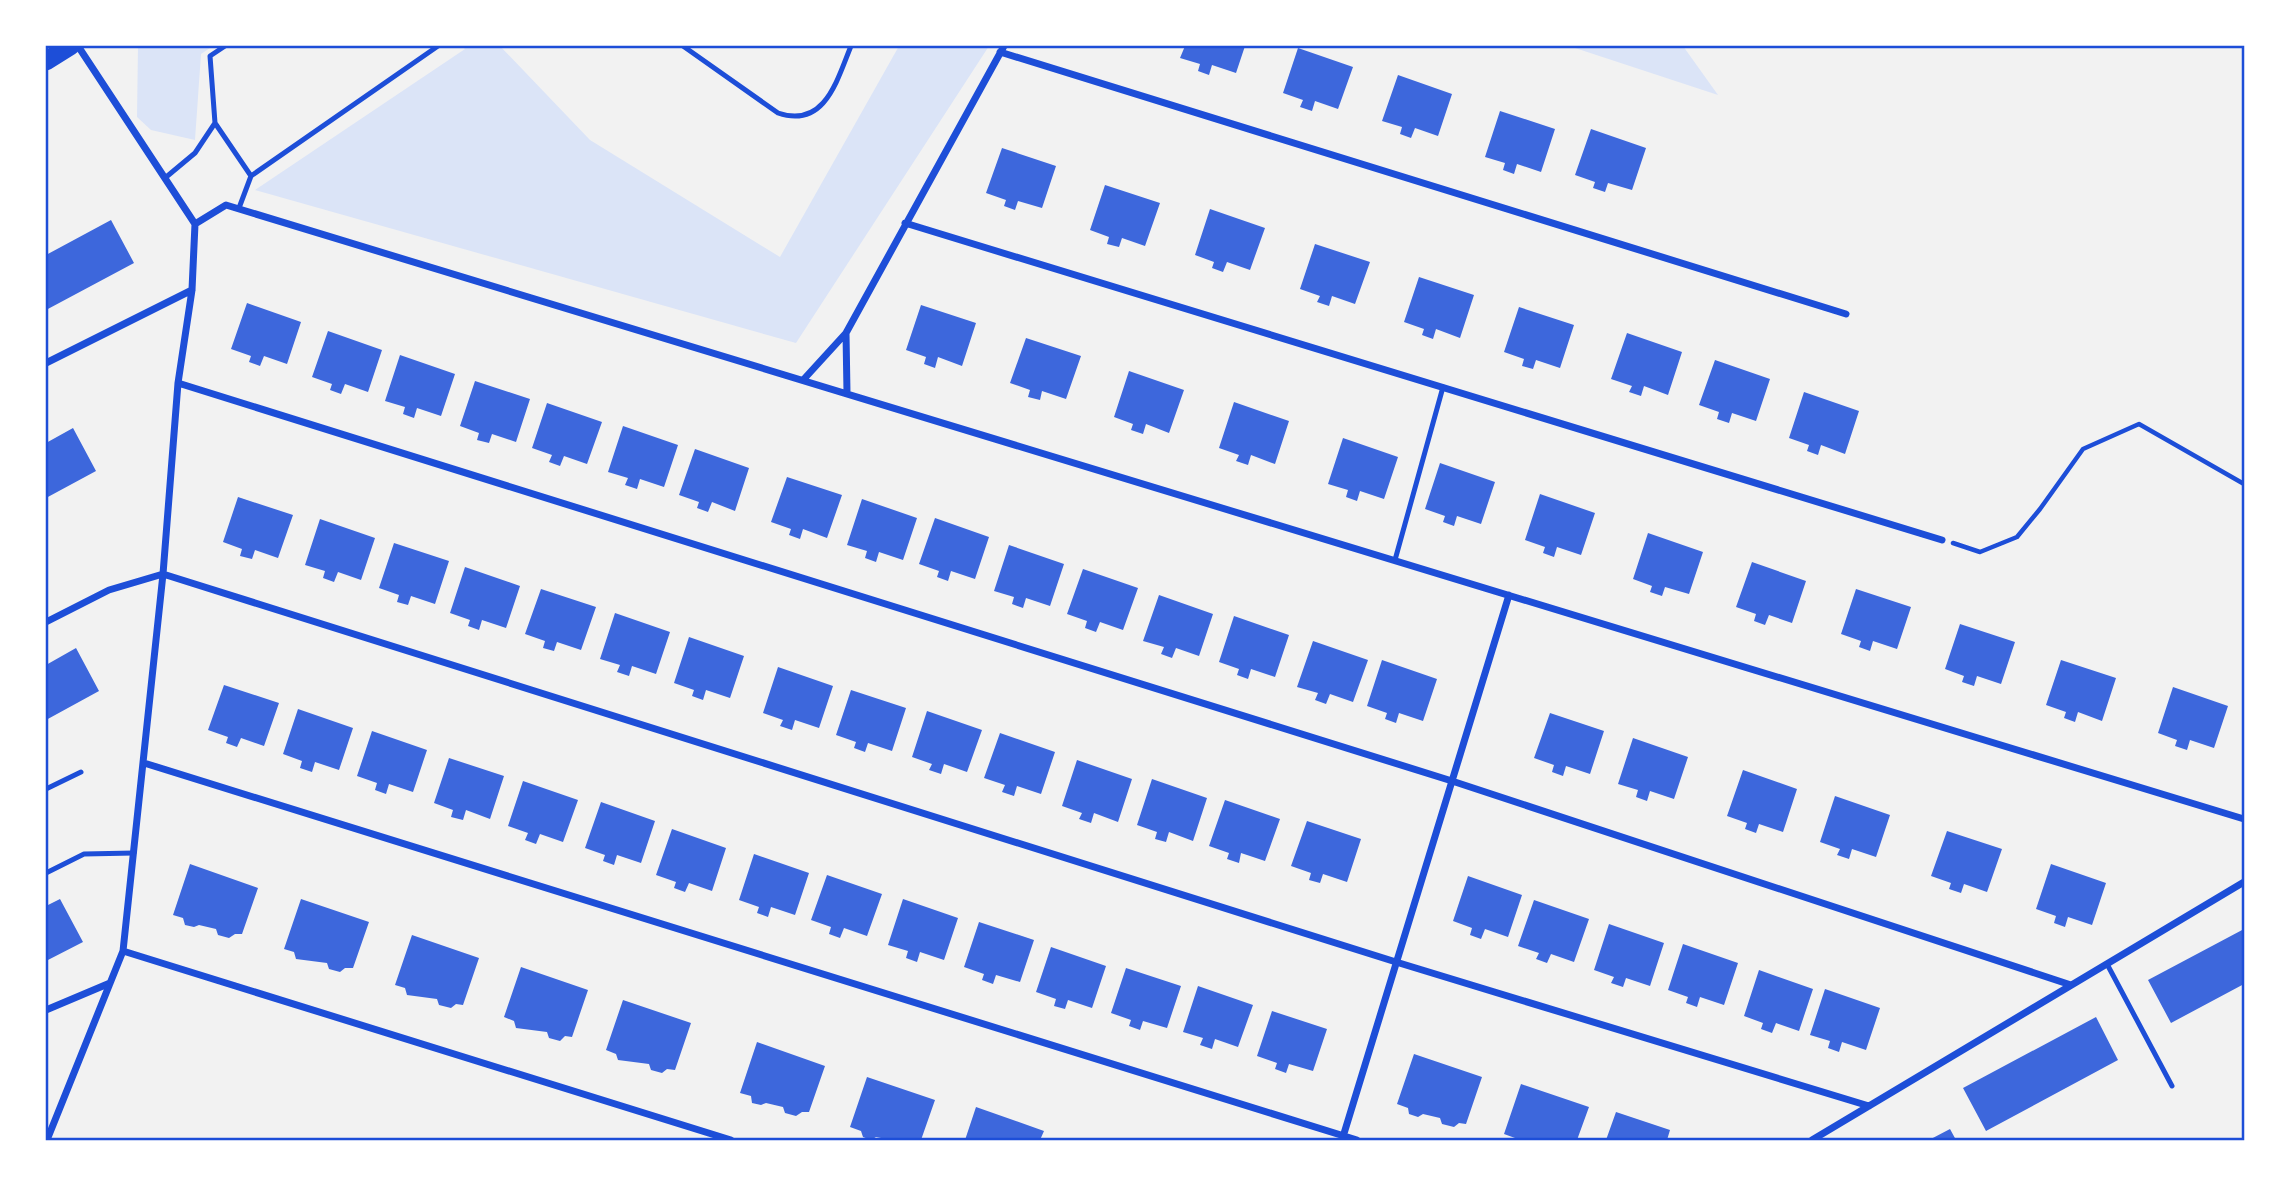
<svg xmlns="http://www.w3.org/2000/svg" width="2290" height="1186" font-family="Inter,sans-serif">
<style>
.green{fill:#dbe4f7}
.building{fill:#3d67dc}
.lines{fill:none;stroke-linecap:round;stroke-linejoin:round}
.path{stroke:#1d4ed8;stroke-width:4.5}
.service{stroke:#1d4ed8;stroke-width:5}
.minor{stroke:#1d4ed8;stroke-width:7}
.trunk{stroke:#1d4ed8;stroke-width:19}
.neatline{fill:none;stroke:#1d4ed8;stroke-width:2.5}
</style>
<rect width="100%" height="100%" fill="#f2f2f2"/>
<path class="green" d="M138 46H213L201 54 195 140 151 130 137 117Z
M462 46H500L590 140 780 257 899 46H989L796 343 255 190 465 49Z
M1569 46H1683L1718 95Z"/>
<path class="building" d="M1185 46H1245L1236 73 1212 65 1209 75 1198 71 1200 64 1180 58Z
M1298 48 1353 67 1338 109 1315 101 1312 111 1300 107 1303 100 1283 93Z
M1398 75 1452 94 1438 136 1415 128 1411 138 1400 134 1402 127 1382 121Z
M1500 111 1555 129 1541 172 1517 164 1514 174 1503 170 1505 163 1485 157Z
M1591 129 1646 148 1632 190 1608 183 1605 192 1593 188 1595 182 1575 175Z
M1002 148 1056 166 1042 208 1018 201 1015 210 1004 206 1006 200 986 193Z
M1105 185 1160 203 1145 246 1122 238 1119 247 1107 244 1109 237 1090 230Z
M1210 209 1265 228 1250 270 1227 262 1223 272 1212 268 1214 262 1195 255Z
M111 220 134 263 46 310V255Z
M1315 244 1370 262 1355 304 1332 296 1329 306 1317 302 1320 296 1300 289Z
M1419 277 1474 295 1460 338 1436 329 1433 339 1422 335 1424 329 1404 322Z
M247 303 301 322 287 364 264 356 260 366 249 362 251 356 231 349Z
M921 305 976 323 962 366 938 357 935 368 924 364 926 357 906 350Z
M1519 307 1574 325 1560 368 1536 360 1533 369 1522 366 1524 359 1504 352Z
M328 331 382 350 368 392 345 384 341 394 330 390 332 384 312 377Z
M1627 333 1682 352 1668 395 1644 386 1641 396 1629 392 1632 386 1611 379Z
M1026 338 1081 356 1066 399 1042 391 1040 400 1028 397 1030 390 1010 383Z
M400 355 455 374 441 416 417 408 414 418 403 414 405 407 385 401Z
M1715 360 1770 379 1756 421 1732 413 1729 423 1717 419 1719 412 1699 405Z
M1129 371 1184 390 1169 433 1146 424 1143 434 1131 430 1133 424 1114 417Z
M475 381 530 399 516 442 492 434 489 443 477 440 479 433 460 426Z
M1804 392 1859 411 1845 454 1821 445 1818 455 1807 451 1809 445 1789 438Z
M1234 402 1289 421 1275 464 1251 455 1248 465 1236 461 1239 455 1219 448Z
M547 403 602 422 587 464 564 456 560 466 549 462 552 455 532 448Z
M623 426 678 445 664 487 640 479 637 489 625 485 628 478 608 472Z
M73 428 96 471 46 498V443Z
M1343 438 1398 457 1384 499 1360 491 1357 501 1346 497 1348 490 1328 484Z
M695 449 749 468 735 511 712 502 708 512 697 508 699 502 679 495Z
M1440 463 1495 482 1481 524 1457 516 1454 526 1443 522 1445 516 1425 509Z
M787 477 842 495 827 538 803 529 800 539 789 535 791 529 771 522Z
M1540 494 1595 513 1581 555 1557 547 1554 557 1543 553 1545 547 1525 540Z
M238 497 293 515 278 558 255 550 252 559 240 556 242 549 223 542Z
M862 499 917 518 903 560 879 552 876 562 865 558 867 551 847 545Z
M935 518 989 537 975 579 951 571 948 581 937 577 939 571 919 564Z
M320 519 375 538 361 580 338 572 334 582 323 578 325 571 305 565Z
M1648 533 1703 552 1689 594 1665 587 1662 596 1650 592 1652 586 1633 579Z
M394 543 449 561 435 604 411 596 408 605 397 602 399 595 379 588Z
M1009 545 1064 564 1050 606 1026 598 1023 608 1012 604 1014 597 994 591Z
M1752 562 1806 581 1792 623 1769 615 1765 625 1754 621 1756 614 1736 607Z
M465 567 520 586 506 628 482 620 479 630 468 626 470 620 450 613Z
M1083 569 1138 588 1123 630 1100 622 1096 632 1085 628 1087 621 1067 614Z
M541 589 596 607 581 650 557 642 554 651 543 648 545 641 525 634Z
M1856 589 1911 607 1897 649 1873 641 1870 651 1859 647 1861 641 1841 634Z
M1159 595 1213 614 1199 656 1176 648 1172 658 1161 654 1164 647 1143 641Z
M615 613 670 632 656 674 632 666 629 676 617 672 620 665 600 659Z
M1234 616 1289 635 1275 677 1251 669 1248 679 1237 675 1239 669 1219 662Z
M1960 624 2015 642 2001 684 1977 676 1974 686 1962 682 1964 676 1945 669Z
M689 637 744 656 730 698 706 690 703 700 692 696 694 690 674 683Z
M1313 641 1368 660 1353 702 1330 694 1326 704 1315 700 1318 693 1297 687Z
M76 648 99 691 46 720V665Z
M1382 660 1437 679 1423 721 1399 713 1396 723 1385 719 1387 713 1367 706Z
M2061 660 2116 678 2102 721 2078 712 2075 722 2064 718 2066 712 2046 705Z
M778 667 833 686 819 728 795 720 792 730 780 726 783 720 763 713Z
M224 685 279 703 264 746 241 738 237 747 226 743 228 737 208 730Z
M2173 687 2228 706 2214 748 2190 740 2187 750 2175 746 2177 740 2158 733Z
M851 690 906 708 892 751 868 743 865 752 854 748 856 742 836 735Z
M298 709 353 728 339 770 315 762 312 772 300 768 302 761 283 754Z
M927 711 982 730 967 772 944 764 941 774 929 770 932 764 912 757Z
M1550 713 1604 731 1590 774 1566 766 1563 776 1552 772 1554 765 1534 758Z
M372 731 427 750 413 792 389 784 386 794 375 790 377 783 357 776Z
M1000 733 1055 752 1041 794 1017 786 1014 796 1002 792 1005 785 984 778Z
M1633 738 1688 757 1674 799 1650 791 1647 801 1636 797 1638 790 1618 784Z
M449 758 504 776 490 819 466 810 463 820 451 817 453 810 434 803Z
M1077 760 1132 779 1118 822 1094 813 1091 823 1079 819 1082 813 1062 806Z
M1743 770 1797 789 1783 832 1759 824 1756 833 1745 829 1747 823 1727 816Z
M1152 779 1207 798 1193 841 1169 832 1166 842 1155 839 1157 832 1137 825Z
M523 781 578 800 563 842 540 834 536 844 525 840 528 833 508 826Z
M1835 796 1890 815 1876 857 1852 849 1849 859 1837 855 1840 849 1820 842Z
M1225 800 1280 819 1265 861 1241 853 1239 863 1227 859 1229 853 1209 846Z
M601 802 655 821 641 863 617 855 614 865 603 861 605 855 585 848Z
M1307 821 1361 839 1347 882 1323 874 1320 883 1309 880 1311 873 1291 866Z
M672 829 726 848 712 891 689 883 685 892 674 888 676 882 656 875Z
M1947 831 2002 849 1987 892 1964 884 1961 893 1949 889 1951 883 1931 876Z
M754 854 809 873 795 915 771 907 768 917 757 913 759 907 739 900Z
M190 864 258 888 242 934H235L229 938 218 935 216 929 199 925 194 927 185 925 183 918 173 915Z
M2051 864 2106 883 2092 925 2068 917 2065 927 2054 923 2056 916 2036 909Z
M827 875 882 894 867 936 844 928 840 938 829 934 831 927 811 920Z
M1468 876 1522 895 1508 937 1485 929 1481 939 1470 935 1472 928 1453 921Z
M60 899 83 942 46 961V906Z
M301 899 369 922 353 968H345L340 972 329 969 327 963 296 959 294 952 284 949Z
M903 899 958 918 944 960 920 952 917 962 906 958 908 951 888 945Z
M1534 900 1589 919 1574 962 1551 954 1547 963 1536 959 1539 953 1518 946Z
M979 922 1034 940 1020 982 996 975 993 984 982 980 984 974 964 967Z
M1609 924 1664 943 1650 986 1626 978 1623 987 1611 983 1614 977 1594 970Z
M2244 929V984L2171 1023 2148 980Z
M412 935 479 958 463 1005 456 1004 451 1008 439 1005 437 999 407 995 405 988 395 985Z
M1683 944 1738 963 1724 1005 1700 997 1697 1007 1686 1003 1688 997 1668 990Z
M1051 947 1106 966 1092 1008 1068 1000 1065 1009 1054 1006 1056 999 1036 992Z
M521 967 588 990 572 1037 565 1036 560 1041 549 1038 547 1032 516 1028 514 1021 504 1017Z
M1126 968 1181 986 1167 1028 1143 1021 1140 1030 1129 1026 1131 1020 1111 1013Z
M1759 970 1813 989 1799 1031 1776 1023 1772 1033 1761 1029 1763 1023 1744 1016Z
M1198 986 1253 1005 1238 1047 1215 1039 1212 1049 1200 1045 1203 1038 1183 1032Z
M1825 989 1880 1008 1866 1050 1842 1042 1839 1052 1828 1048 1830 1041 1810 1035Z
M623 1000 691 1023 675 1070 667 1069 662 1073 651 1070 649 1064 618 1060 616 1054 606 1050Z
M1272 1011 1327 1029 1313 1071 1289 1064 1286 1073 1275 1069 1277 1063 1257 1056Z
M2096 1017 2118 1060 1986 1131 1963 1088Z
M757 1042 825 1066 809 1112H802L796 1116 785 1113 783 1107 766 1103 761 1105 752 1103 751 1096 740 1093Z
M1414 1054 1482 1077 1466 1124 1459 1123 1454 1127 1442 1124 1440 1118 1423 1114 1418 1117 1409 1114 1408 1108 1397 1104Z
M867 1077 935 1100 921 1140H891L876 1137 871 1140 863 1137 861 1131 850 1127Z
M1521 1084 1589 1107 1577 1140H1516L1515 1138 1504 1134Z
M976 1107 1044 1131 1040 1140H965Z
M1616 1112 1670 1130 1667 1140H1606Z
M1950 1129 1956 1140H1929Z"/>
<g class="lines">
<path class="path" d="M1953 543 1980 552 2017 537 2040 509 2083 449 2139 424 2244 484"/>
<path class="service" d="M683 46 778 113C825 129 837 80 851 46
M215 123 251 176
M165 178 195 153 215 123 210 56 225 46
M239 208 251 176 438 46
M1395 560 1443 387
M46 789 81 772
M46 873 84 854 134 853
M2107 964 2172 1086"/>
<path class="minor" d="M78 46 195 224
M1000 52 1846 314
M905 223 1942 540
M46 363 192 290
M804 379 846 333
M178 383 1452 781 2071 985
M847 393 846 333 1004 46
M46 622 109 590 163 574 1396 962 1869 1106
M144 763 1357 1140
M123 951 731 1140
M46 1010 110 983
M47 1140 123 951 163 574 178 383 192 290 195 224 226 205 2244 819
M1342 1140 1509 595
M1812 1140 2244 882"/>
<path class="trunk" d="M46 61 70 46"/>
</g>
<rect width="2290" height="1186" fill="none" stroke="#ffffff" stroke-width="94"/>
<rect x="47" y="47" width="2196" height="1092" class="neatline"/>
</svg>
